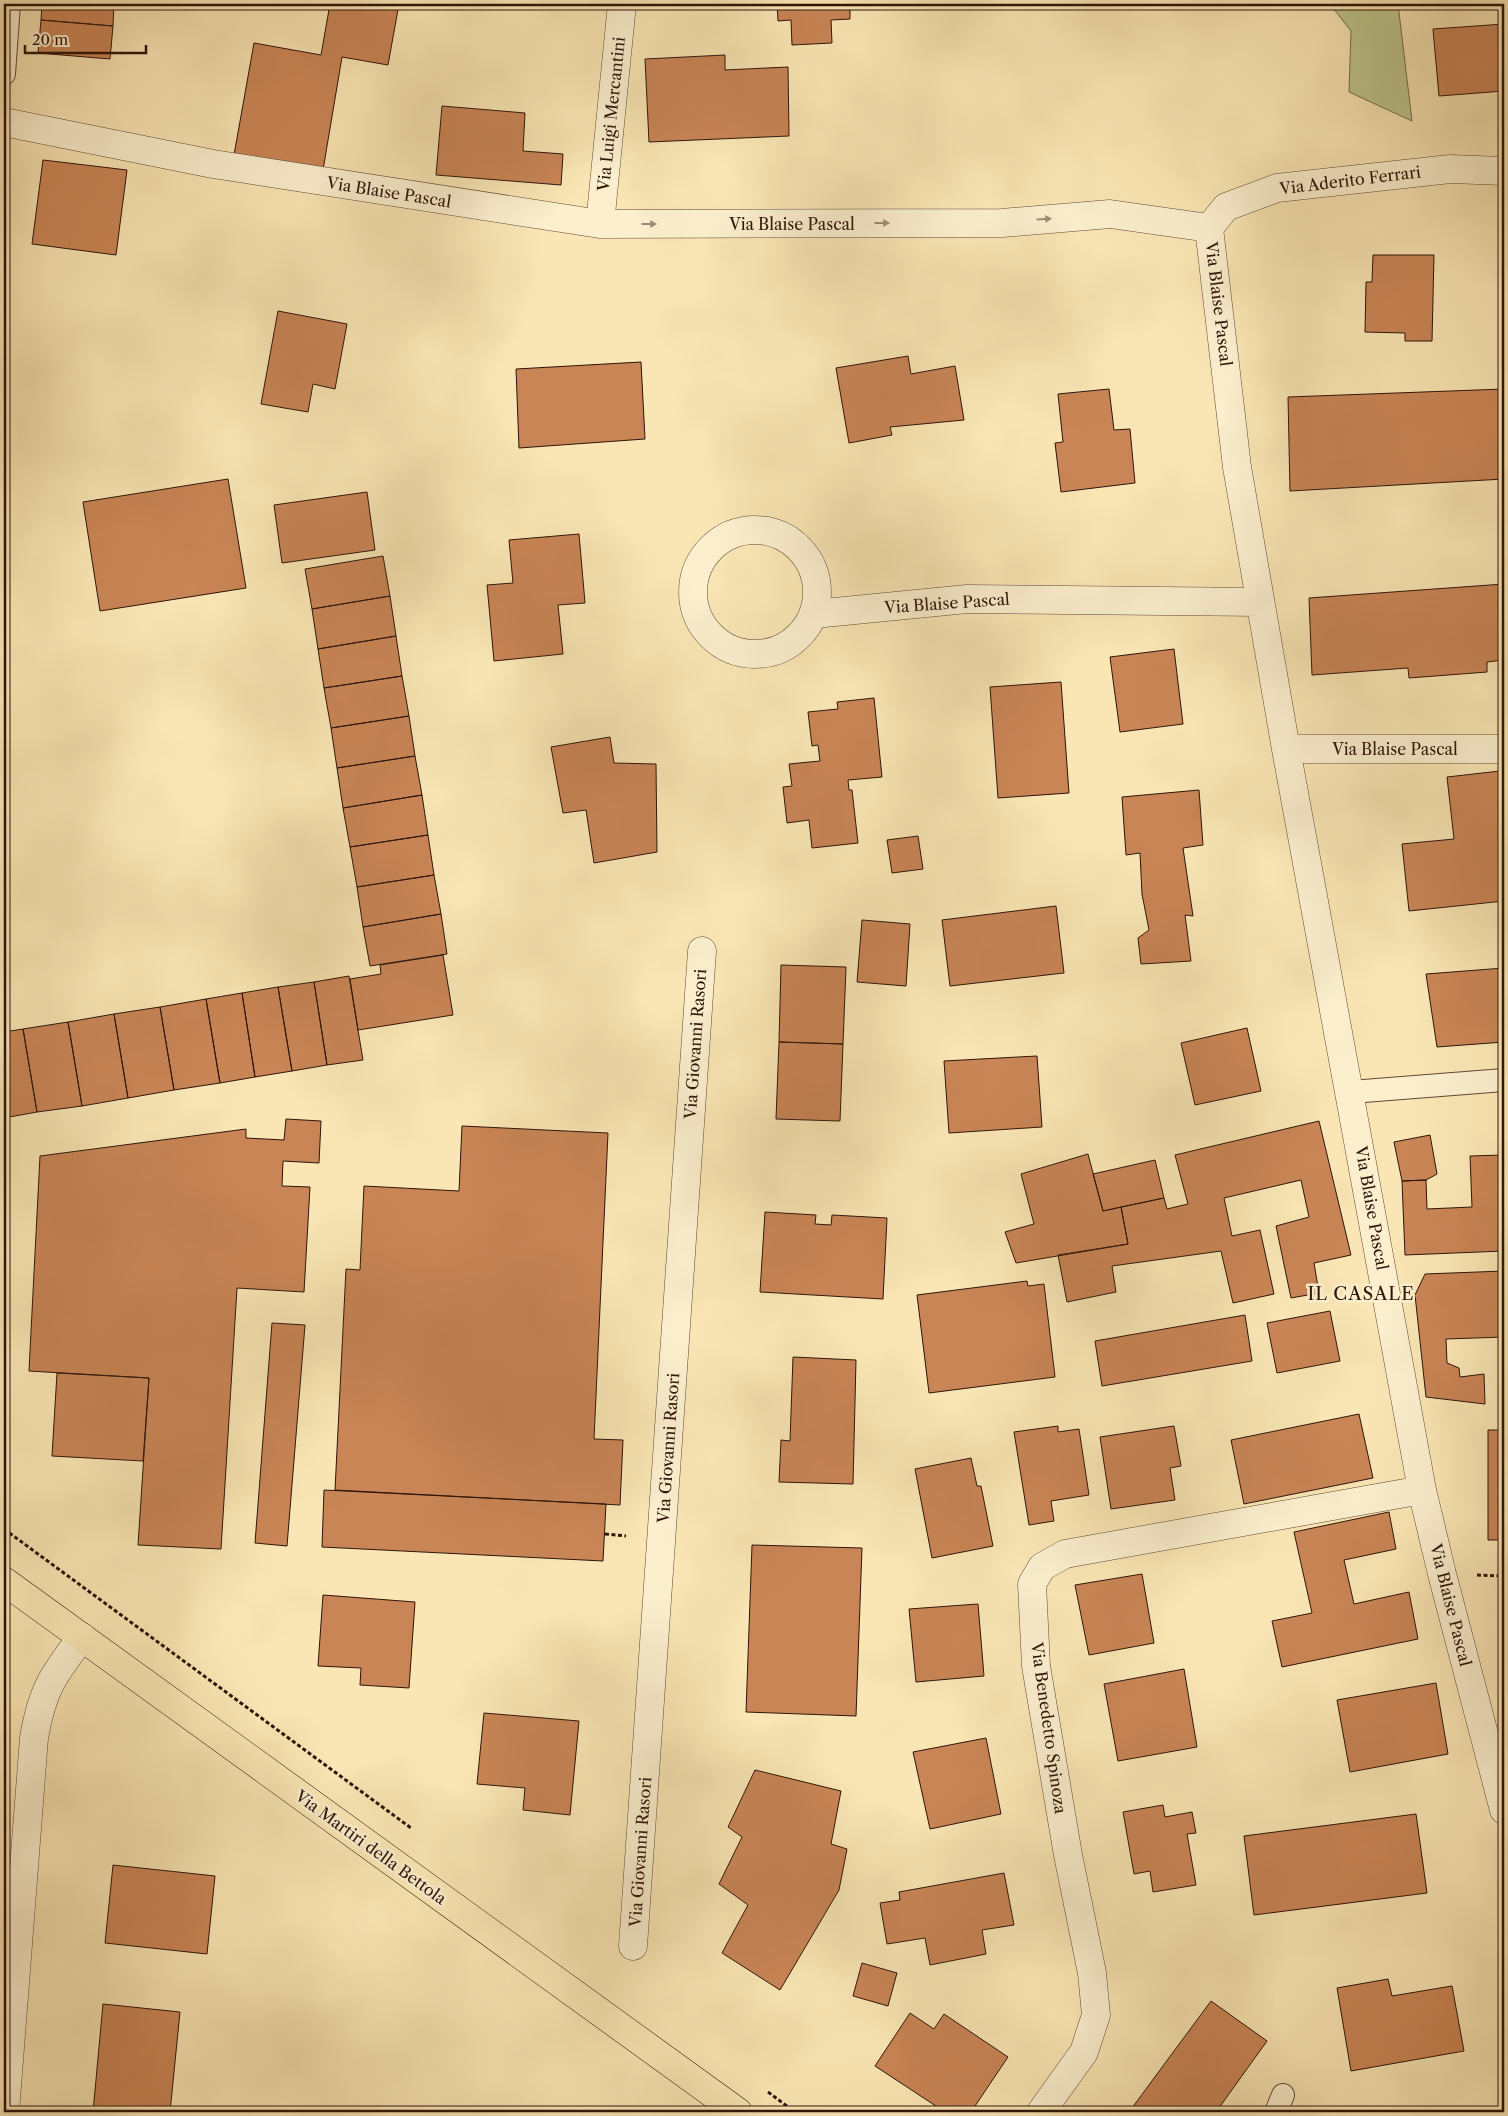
<svg xmlns="http://www.w3.org/2000/svg" width="1508" height="2116" font-family="'Libre Caslon Text',serif">
<style>
.green{fill:#bdc58d;stroke:#766c4c}
.building{fill:#c98556;stroke:#2e140a}
.lines{fill:none;stroke-linecap:round;stroke-linejoin:round}
.service-casing{stroke:#614834;stroke-width:24}
.minor-casing{stroke:#614834;stroke-width:29}
.primary-casing{stroke:#2e140a;stroke-width:29}
.path{stroke:#2e140a;stroke-width:3;stroke-dasharray:4 2.5;stroke-linecap:butt}
.service{stroke:#fbefce;stroke-width:22}
.minor{stroke:#fbefce;stroke-width:28}
.primary{stroke:#f9e6b4;stroke-width:28}
.oneway{fill:#9f8c76}
.labels{text-anchor:middle;dominant-baseline:central;stroke-width:5;stroke-linejoin:round;paint-order:stroke}
.street-label{font-size:16px;fill:#2e140a;stroke:#fbefce}
.neighbourhood-label{font-size:18px;letter-spacing:1px;fill:#2e140a;stroke:#fbefce}
</style>
<rect width="100%" height="100%" fill="#f9e6b4"/>
<filter id="stains"><feTurbulence type="fractalNoise" baseFrequency=".004" numOctaves="4"/><feColorMatrix values="0 0 0 0 .2 0 0 0 0 .09 0 0 0 0 .02 0 0 0 .5 -.17"/></filter>
<radialGradient id="worn" r=".72"><stop offset=".6" stop-color="#630" stop-opacity="0"/><stop offset="1" stop-color="#630" stop-opacity=".3"/></radialGradient>
<path class="green" d="M1330 4H1398L1412 121 1349 92 1351 31Z"/>
<path class="building" d="M42 4H114L113 26 41 20Z
M330 4H399L388 65 342 57 323 170 234 155 254 43 321 55Z
M777 4H850V19L831 20 832 43 792 45 791 20 778 21Z
M41 20 113 26 110 59 38 53Z
M1504 24V91L1439 96 1433 29Z
M725 55V70L788 67 789 136 649 142 645 59Z
M442 106 525 113 523 151 563 154 561 185 436 175Z
M43 160 127 170 116 255 32 244Z
M1373 255H1434L1432 341H1405V333L1365 332 1366 282H1372Z
M278 311 347 324 335 389 313 384 308 412 261 404Z
M908 356 911 374 955 366 964 420 890 427 892 435 849 443 836 368Z
M641 362 645 439 519 448 516 369Z
M1109 389 1114 430 1130 429 1135 483 1061 492 1055 443 1063 442 1058 394Z
M1504 389V479L1290 491 1288 397Z
M228 479 246 588 100 611 83 502Z
M367 492 375 550 282 563 274 505Z
M579 534 585 603 558 605 563 654 494 661 487 585 513 583 509 540Z
M383 556 390 596 312 609 305 569Z
M1504 584V660L1487 662V672L1409 678 1408 668 1312 675 1309 598Z
M390 596 396 636 318 649 312 609Z
M396 636 402 676 324 688 318 649Z
M1174 649 1183 724 1120 732 1110 657Z
M402 676 409 716 331 728 324 688Z
M1061 682 1069 793 998 798 990 687Z
M874 698 882 777 848 780 849 790H852L858 843 812 848 809 820 787 823 783 787 792 786 789 764 820 761 818 745 812 746 808 712 838 709 837 702Z
M409 716 415 756 337 768 331 728Z
M610 737 614 763 656 764 657 852 594 863 586 810 563 813 551 747Z
M415 756 422 795 343 808 337 768Z
M1500 771 1504 810V901L1409 911 1402 844 1454 839 1447 777Z
M1199 790 1203 845 1183 848 1193 916 1185 915 1191 961 1141 964 1138 938 1149 930 1142 894 1140 853 1126 855 1122 797Z
M422 795 428 835 350 847 343 808Z
M428 835 434 875 357 887 350 847Z
M918 836 923 869 892 873 887 840Z
M434 875 441 914 363 927 357 887Z
M1056 906 1064 973 950 986 942 920Z
M441 914 447 954 370 966 363 927Z
M862 920 910 924 906 986 857 982Z
M443 955 453 1015 358 1030 350 979 381 974 380 965Z
M781 965 846 967 843 1044 779 1042Z
M1504 968V1042L1437 1047 1426 974Z
M349 976 363 1060 327 1065 314 982Z
M314 982 327 1065 292 1071 278 987Z
M278 987 292 1071 255 1077 242 993Z
M242 993 255 1077 220 1083 206 999Z
M206 999 220 1083 174 1090 160 1007Z
M160 1007 174 1090 128 1098 114 1014Z
M114 1014 128 1098 82 1106 68 1022Z
M68 1022 82 1106 37 1112 23 1029Z
M1247 1028 1261 1091 1195 1105 1181 1043Z
M23 1029 37 1112 4 1118V1032Z
M779 1042 843 1044 840 1121 776 1119Z
M1037 1056 1042 1127 949 1133 944 1061Z
M286 1119 321 1121 319 1163 283 1161 282 1186 310 1187 304 1292 237 1288 221 1549 138 1545 149 1378 29 1371 40 1156 246 1129V1138L284 1140Z
M1319 1121 1351 1255 1314 1263 1319 1293 1291 1298 1276 1226 1309 1217 1301 1180 1224 1198 1232 1236 1260 1230 1274 1294 1233 1303 1221 1251 1112 1266 1116 1292 1067 1302 1058 1255 1128 1244 1121 1207 1164 1198 1167 1209 1188 1204 1175 1155Z
M462 1126 608 1133 594 1439 623 1440 620 1505 335 1490 346 1269 360 1270 364 1186 459 1191Z
M1430 1135 1437 1174 1426 1180 1402 1181 1394 1142Z
M1088 1154 1103 1211 1121 1207 1128 1244 1016 1263 1005 1232 1034 1224 1021 1174Z
M1504 1155V1251L1405 1255 1402 1181 1426 1180 1427 1209 1472 1207 1470 1156Z
M1155 1160 1164 1198 1103 1211 1093 1174Z
M765 1212 816 1215 815 1224 831 1225 832 1215 887 1218 883 1299 760 1292Z
M1504 1271V1337L1446 1339 1447 1363 1459 1368 1460 1377 1484 1374 1485 1404 1426 1397 1415 1295 1425 1274Z
M1027 1281 1028 1286 1044 1284 1055 1377 929 1393 917 1295Z
M1330 1311 1340 1361 1277 1373 1267 1323Z
M1245 1315 1252 1361 1102 1386 1095 1341Z
M272 1323 305 1325 287 1546 255 1543Z
M793 1357 856 1360 853 1484 779 1482 781 1440 790 1441Z
M57 1373 149 1378 143 1461 52 1456Z
M1359 1414 1373 1478 1244 1504 1231 1440Z
M1058 1426V1432L1079 1429 1089 1495 1051 1501 1054 1521 1029 1525 1014 1432Z
M1174 1426 1181 1466 1170 1468 1175 1500 1111 1509 1100 1437Z
M1488 1430H1504V1540H1488Z
M971 1458 977 1486H981L993 1546 932 1558 915 1469Z
M324 1490 606 1504 603 1561 322 1547Z
M1389 1512 1396 1549 1344 1560 1354 1604 1409 1592 1418 1639 1282 1667 1272 1621 1312 1613 1294 1532Z
M752 1545 862 1548 856 1716 746 1712Z
M1142 1574 1154 1643 1089 1655 1075 1585Z
M323 1595 415 1602 409 1688 360 1685 361 1668 318 1666Z
M978 1604 984 1676 916 1682 909 1609Z
M1184 1669 1197 1747 1118 1761 1104 1684Z
M1436 1683 1448 1754 1350 1772 1337 1700Z
M484 1713 579 1721 570 1815 523 1810 525 1788 477 1784Z
M986 1738 1001 1814 930 1829 913 1752Z
M755 1770 841 1791 831 1844 847 1849 839 1890 780 1990 722 1953 748 1905 719 1884 742 1837 728 1827Z
M1163 1805 1165 1817 1192 1812 1196 1833 1187 1834 1196 1885 1153 1892 1150 1871 1134 1874 1123 1812Z
M1416 1814 1427 1893 1254 1915 1244 1836Z
M113 1865 215 1876 207 1954 105 1943Z
M1004 1873 1014 1925 982 1930 986 1954 930 1965 925 1938 887 1944 880 1903 900 1900 899 1892Z
M862 1963 897 1973 888 2006 853 1996Z
M1388 1979 1392 1996 1452 1986 1464 2051 1351 2071 1337 1988Z
M1211 2001 1267 2041 1216 2112H1129Z
M103 2004 180 2012 170 2112H93Z
M910 2013 934 2029 944 2014 1008 2057 971 2112H945L875 2066Z"/>
<g class="lines">
<g class="service-casing">
<path id="service" d="M4 74 9 4
M1351 1092 1504 1080
M1276 2112 1283 2095"/>
</g>
<g class="minor-casing">
<path id="minor" d="M4 122 213 164 600 224 1002 223 1110 214 1209 228
M600 224 622 4
M1209 228 1237 467 1286 749 1422 1490 1442 1574 1504 1810
M1209 228 1226 207 1277 188 1450 169 1504 171
M693 592a62 62 0 1 1 124 0a62 62 0 1 1-124 0Z
M814 614 967 599 1260 602
M1286 749H1504
M633 1946 702 951
M5 2112 34 1738C42 1690 53 1675 82 1637
M1041 2112 1084 2052 1096 2015 1092 1973 1068 1855 1036 1666 1032 1584 1042 1567 1065 1554 1422 1490"/>
</g>
<g class="primary-casing">
<path id="primary" d="M4 1581 738 2112"/>
</g>
<path class="path" d="M4 1529 411 1828
M605 1534 626 1536
M1477 1575 1504 1576
M768 2092 795 2112"/>
<use href="#service" class="service"/>
<use href="#minor" class="minor"/>
<use href="#primary" class="primary"/>
</g>
<defs><path id="oneway-solid" d="M-6-.8H1V-3.2L6.5 0L1 3.2V.8H-6Z" transform="scale(1.25)"/></defs>
<g class="oneway">
<use href="#oneway-solid" transform="translate(1044 219) rotate(-4)"/>
<use href="#oneway-solid" transform="translate(882 223)"/>
<use href="#oneway-solid" transform="translate(649 224)"/>
</g>
<g class="labels">
<g class="street-label">
<text transform="translate(611 114) rotate(-84)">Via Luigi Mercantini</text>
<text transform="translate(1350 180) rotate(-7)">Via Aderito Ferrari</text>
<text transform="translate(389 192) rotate(9)">Via Blaise Pascal</text>
<text x="792" y="224">Via Blaise Pascal</text>
<text transform="translate(1219 304) rotate(83)">Via Blaise Pascal</text>
<text transform="translate(947 603) rotate(-4)">Via Blaise Pascal</text>
<text x="1395" y="749">Via Blaise Pascal</text>
<text transform="translate(695 1044) rotate(-86)">Via Giovanni Rasori</text>
<text transform="translate(1372 1208) rotate(80)">Via Blaise Pascal</text>
<text transform="translate(668 1448) rotate(-86)">Via Giovanni Rasori</text>
<text transform="translate(1451 1605) rotate(76)">Via Blaise Pascal</text>
<text transform="translate(1049 1728) rotate(82)">Via Benedetto Spinoza</text>
<text transform="translate(371 1847) rotate(36)">Via Martiri della Bettola</text>
<text transform="translate(640 1852) rotate(-86)">Via Giovanni Rasori</text>
</g>
<g class="neighbourhood-label">
<text x="1361" y="1294">IL CASALE</text>
</g>
</g>
<rect width="1508" height="2116" fill="none" stroke="#f9e6b4" stroke-width="20"/>
<rect x="5" y="5" width="1498" height="2106" fill="none" stroke="#2e140a" stroke-width="2.5"/>
<rect x="10" y="10" width="1488" height="2096" fill="none" stroke="#2e140a"/>
<path d="M25 45v8h121v-8" fill="none" stroke="#2e140a" stroke-width="2.5"/>
<text x="32" y="45" font-size="15" fill="#2e140a" stroke="#fbefce" stroke-width="4" paint-order="stroke">20 m</text>
<rect width="100%" height="100%" filter="url(#stains)"/>
<rect width="100%" height="100%" fill="url(#worn)"/>
</svg>
